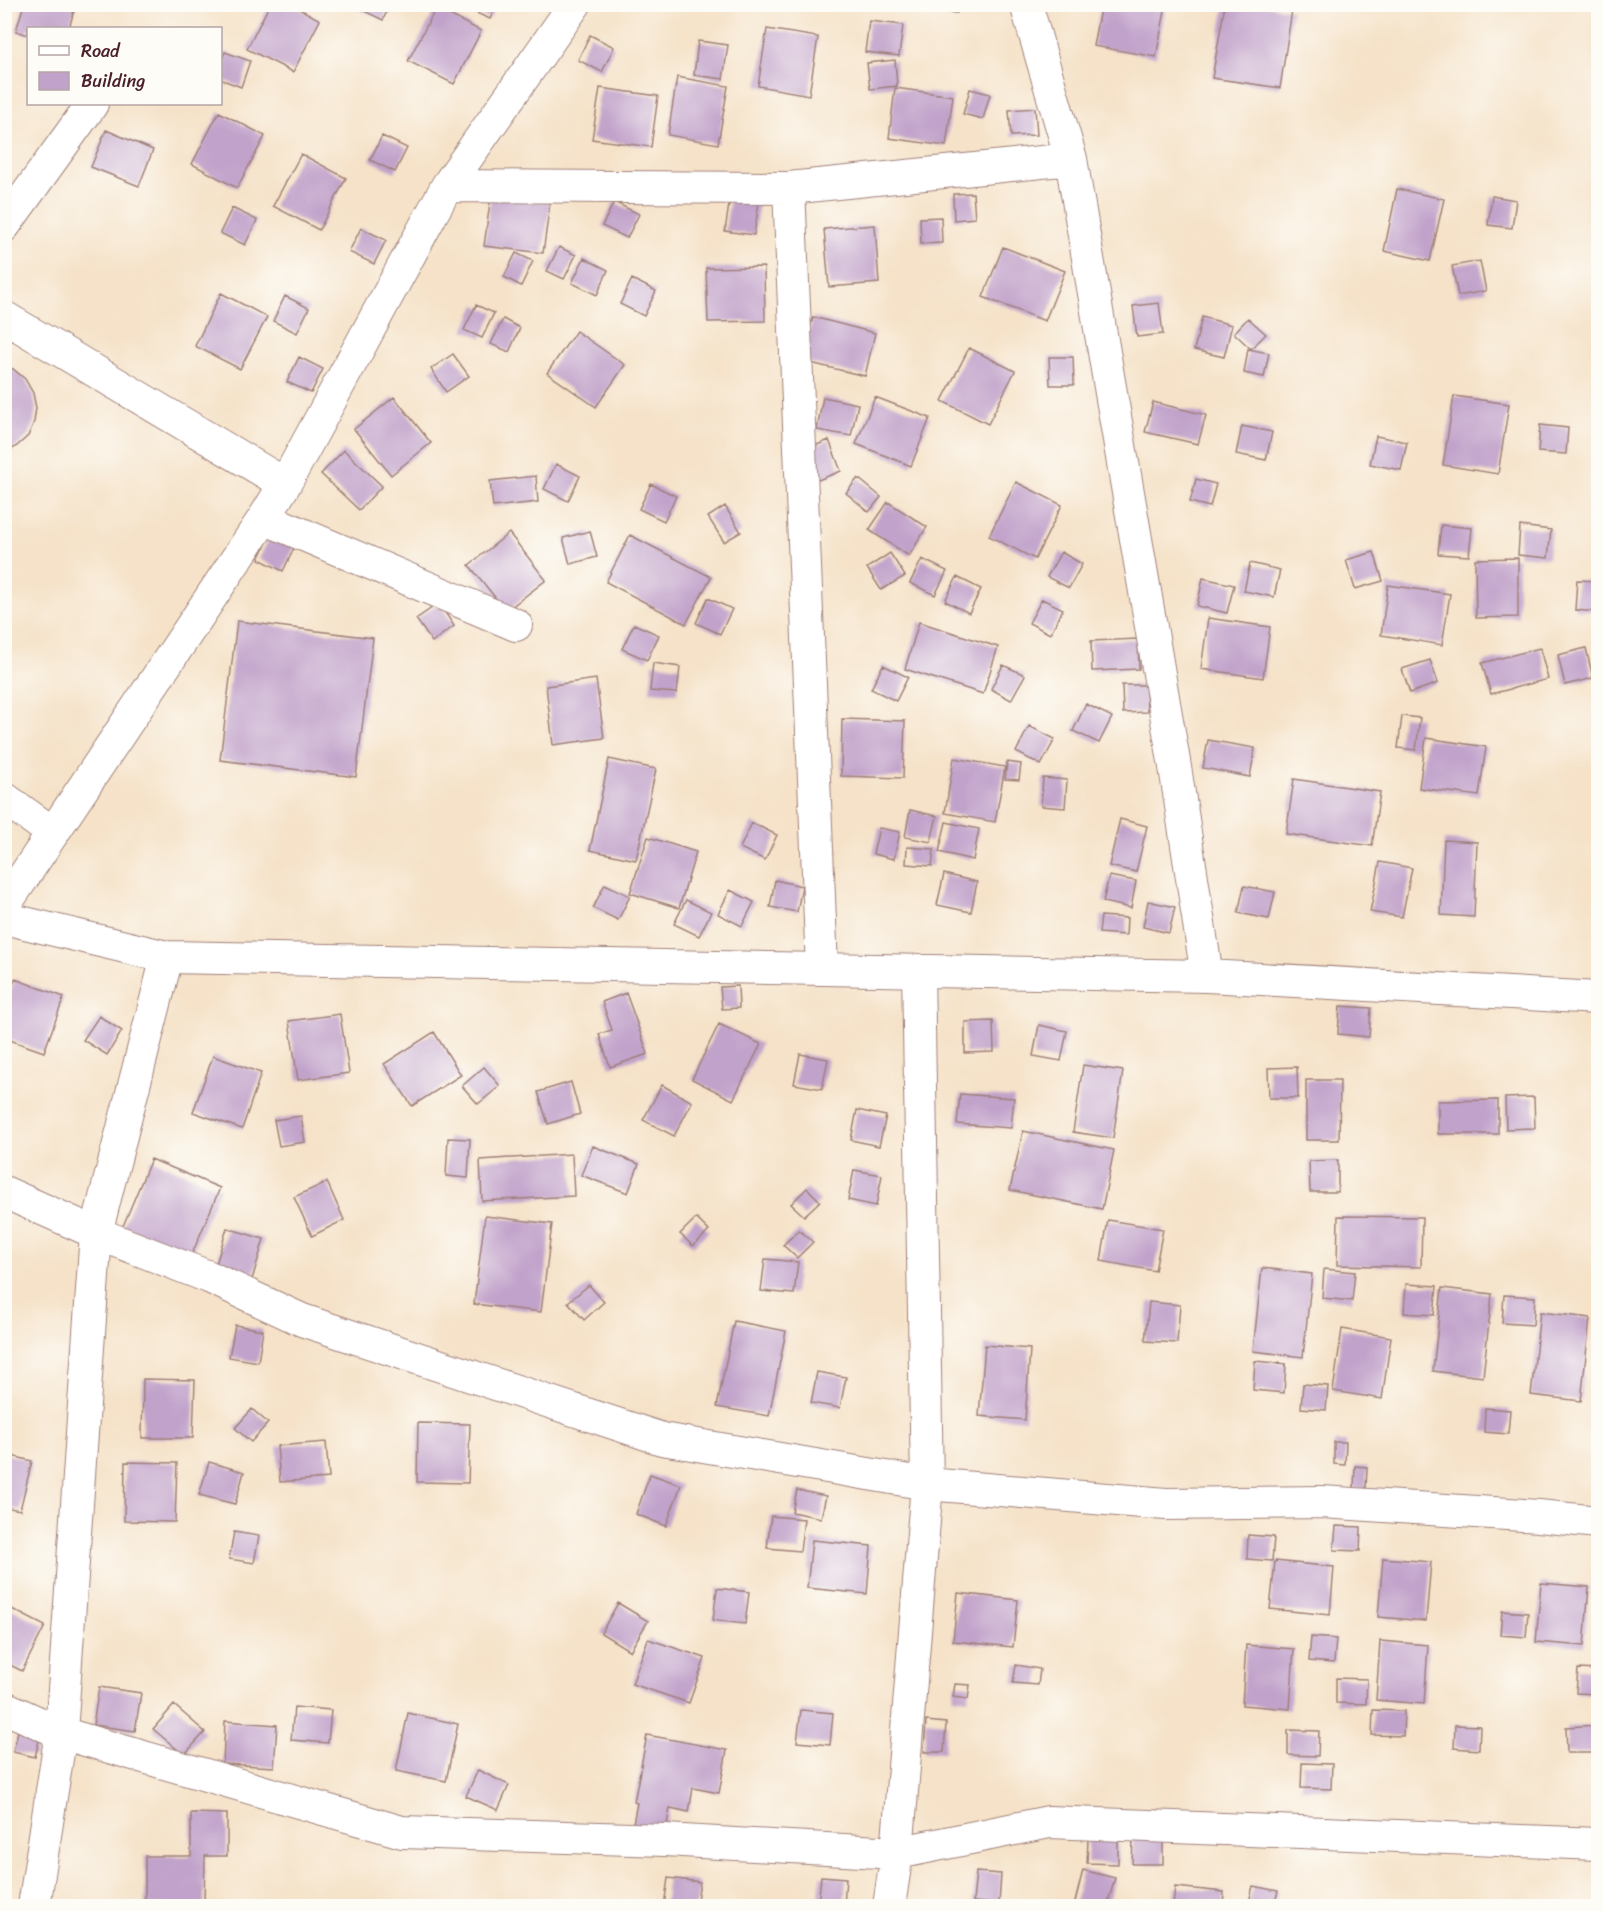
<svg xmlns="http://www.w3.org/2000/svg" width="1603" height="1911" font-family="Sriracha,sans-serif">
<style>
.building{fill:#c1a2ca}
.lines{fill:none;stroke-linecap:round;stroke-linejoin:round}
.street-casing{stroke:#a0807a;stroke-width:34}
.street{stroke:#fff;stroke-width:32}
</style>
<rect width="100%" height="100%" fill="#fdfcf7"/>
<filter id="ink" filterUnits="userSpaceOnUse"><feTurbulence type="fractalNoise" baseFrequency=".0167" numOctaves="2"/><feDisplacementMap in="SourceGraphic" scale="12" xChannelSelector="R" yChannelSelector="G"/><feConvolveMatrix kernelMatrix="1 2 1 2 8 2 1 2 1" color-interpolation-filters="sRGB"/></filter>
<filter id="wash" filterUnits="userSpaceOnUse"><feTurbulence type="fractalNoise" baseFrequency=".008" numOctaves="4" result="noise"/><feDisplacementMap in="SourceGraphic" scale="24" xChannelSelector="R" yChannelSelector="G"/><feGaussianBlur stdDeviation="1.35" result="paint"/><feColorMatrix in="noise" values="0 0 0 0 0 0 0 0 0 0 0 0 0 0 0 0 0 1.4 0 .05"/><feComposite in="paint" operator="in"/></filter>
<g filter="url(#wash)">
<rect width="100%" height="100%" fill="#f5e2c8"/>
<g id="blocks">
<path class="building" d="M24 4H76L69 28H28V35L16 31Z
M270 4H291L320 20 293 72 247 49Z
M350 4H390L383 20Z
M456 4H497L490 19Z
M837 4H862L861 7 837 6Z
M896 4H957V13L896 9Z
M1101 4H1132L1165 11 1156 57 1093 46Z
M1225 4H1258L1292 10 1280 88 1212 78Z
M436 8 481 31 454 84 408 61Z
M869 21 903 25 899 56 865 52Z
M767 29 818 37 809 95 758 86Z
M590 35 614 47 602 72 578 60Z
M698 41 728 45 723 79 694 75Z
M225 52 250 61 241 87 220 79V62Z
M895 60 897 86 870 89 867 63Z
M677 77 728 86 718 144 668 135Z
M600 88 658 96 651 147 592 139Z
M895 88 953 96 946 146 889 138Z
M970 89 990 94 983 119 963 114Z
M1035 108 1037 135 1011 136 1009 110Z
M219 112 265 136 237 188 192 164Z
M106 130 153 150 139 186 91 167Z
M382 136 407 148 395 172 370 160Z
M301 154 346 178 319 230 273 206Z
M1397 189 1444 199 1430 261 1384 251Z
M973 193 975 218 954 220 953 194Z
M491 195 550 203 543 253 484 246Z
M1492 196 1516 200 1512 228 1488 225Z
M730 198 759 202 754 235 725 231Z
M614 202 639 214 627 238 602 226Z
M232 208 257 220 245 245 220 233Z
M941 217 942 243 921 244 920 218Z
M875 225 879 283 829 287 824 229Z
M361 228 386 240 374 264 349 252Z
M559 247 576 255 564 279 547 271Z
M1003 247 1065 271 1045 321 983 297Z
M516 253 533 261 521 286 504 277Z
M584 258 608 270 597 295 572 283Z
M1480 261 1486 291 1458 296 1452 266Z
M764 267 765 321 708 322 706 268Z
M632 279 656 291 644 316 620 304Z
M221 293 267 317 240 369 195 346Z
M285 296 309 308 297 333 273 321Z
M1159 303 1163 334 1137 337 1133 306Z
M476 305 494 313 482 338 464 330Z
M813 317 875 333 865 376 802 361Z
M1202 317 1232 325 1224 357 1194 350Z
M1248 318 1266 334 1251 349 1234 333Z
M503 319 520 328 509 352 491 344Z
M576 331 625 365 596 407 547 373Z
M969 348 1015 371 988 424 942 401Z
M1248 349 1269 353 1264 377 1244 373Z
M453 354 469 376 446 392 431 369Z
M299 357 323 369 311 393 287 382Z
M1049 357H1073L1074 385H1050Z
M4 366 13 369 25 379 33 393 36 408 34 422 28 436 17 446 4 454Z
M1454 396 1509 404 1498 474 1443 465Z
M394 397 431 443 391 475 354 429Z
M823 397 858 404 851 436 817 430Z
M875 397 930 418 911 466 856 444Z
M1153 402 1206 415 1198 444 1145 432Z
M1540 425 1568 428 1566 454 1538 452Z
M1242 426 1272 432 1266 460 1236 454Z
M1376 436 1407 442 1401 470 1370 464Z
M829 440 841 471 808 484 795 454Z
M344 450 382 486 359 510 321 474Z
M556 464 580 476 568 501 544 489Z
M536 476 538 502 493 507 490 481Z
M858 478 881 497 869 512 846 493Z
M1196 479 1216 484 1210 507 1190 502Z
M1016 482 1062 505 1035 559 989 536Z
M651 484 676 496 664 521 639 509Z
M888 502 927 527 909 556 869 530Z
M725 506 741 532 724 542 708 517Z
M1441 525 1472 528 1469 556 1438 554Z
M1520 526 1551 530 1548 558 1518 555Z
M590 531 597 557 570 564 563 538Z
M509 533 546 580 506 611 469 565Z
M271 534 295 546 283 571 259 559Z
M630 535 711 577 686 624 606 582Z
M1061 552 1082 564 1069 588 1047 577Z
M1374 552 1383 581 1355 589 1346 560Z
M890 553 905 576 881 590 867 568Z
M1518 558V617L1476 618 1475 559Z
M922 559 947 571 935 595 910 583Z
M1250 563 1280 570 1274 597 1244 591Z
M957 577 981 589 969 613 945 601Z
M1203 578 1234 585 1227 613 1197 606Z
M1577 580 1598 581V612L1575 610Z
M1388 585 1450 594 1442 645 1381 635Z
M708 598 732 609 720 634 696 623Z
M1042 599 1063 609 1050 634 1029 623Z
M439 603 454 626 432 642 416 619Z
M1208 618 1270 627 1263 678 1201 669Z
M237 621 373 638 356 777 220 760Z
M919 622 998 647 983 694 905 669Z
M634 624 659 635 647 660 622 649Z
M1138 639 1139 669 1092 671 1091 641Z
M1540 648 1548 679 1491 694 1482 663Z
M1586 648 1593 678 1565 685 1558 655Z
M1430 660 1438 683 1410 693 1402 669Z
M653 663 680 667 677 693 650 691Z
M883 665 908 677 896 701 871 689Z
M1003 665 1025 675 1011 700 991 689Z
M596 679 604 738 553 745 546 686Z
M1122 685H1146L1147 712 1123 713Z
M1086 704 1112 717 1099 743 1073 731Z
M1402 716 1420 718 1416 750 1398 748Z
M842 719 905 721 903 778 841 776Z
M1029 726 1055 739 1041 765 1016 752Z
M1426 738 1486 747 1479 796 1419 788Z
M1208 740 1255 748 1250 777 1203 768Z
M954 758 1005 767 995 822 945 813Z
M609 759 656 769 636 860 590 850Z
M1007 762 1021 764 1019 780 1005 779Z
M1043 778 1067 780 1065 808 1041 806Z
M1294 779 1380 792 1372 846 1286 834Z
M910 810 937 816 931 842 905 837Z
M1120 819 1147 826 1136 872 1109 866Z
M946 822 979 829 973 860 939 852Z
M752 823 777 835 765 860 740 848Z
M879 828 900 832 894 859 873 854Z
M648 837 696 852 679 908 630 893Z
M1444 840 1477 842 1474 917 1441 915Z
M907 847 934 849 932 866 906 864Z
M1380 862 1412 868 1402 917 1370 912Z
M944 874 977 882 971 912 937 905Z
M1109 876 1136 881 1131 908 1103 902Z
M775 880 802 886 797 912 770 907Z
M605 884 630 896 618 920 593 908Z
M1244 886 1275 892 1269 919 1238 913Z
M730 890 754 902 742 926 718 914Z
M686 900 711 912 699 936 674 924Z
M1148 901 1175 907 1169 933 1143 927Z
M1101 916 1127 918 1126 935 1099 933Z
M15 979 64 997 44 1052 4 1038V1009Z
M738 986 739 1008 722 1009 720 987Z
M626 993 648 1054 610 1067 599 1034 612 1030 602 1002Z
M1340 1006 1371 1008 1369 1037 1338 1034Z
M340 1014 349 1073 298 1080 289 1021Z
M99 1016 122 1031 107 1055 83 1040Z
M993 1021 994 1052 965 1053V1022Z
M719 1024 761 1044 733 1100 692 1079Z
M1039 1025 1067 1031 1061 1061 1033 1056Z
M434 1032 461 1075 412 1106 384 1064Z
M800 1054 828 1059 822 1089 794 1084Z
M213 1056 261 1073 242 1129 193 1112Z
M1083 1065 1123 1071 1113 1138 1073 1132Z
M484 1067 500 1086 478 1104 462 1086Z
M1297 1067 1298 1098H1269L1268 1068Z
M1306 1080H1340L1339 1140H1306Z
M571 1082 580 1114 548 1124 538 1092Z
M662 1085 692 1102 674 1136 643 1120Z
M960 1094 1014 1098 1011 1128 957 1124Z
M1534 1097 1535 1128 1506 1129 1505 1098Z
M1498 1100V1134H1438V1101Z
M857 1110 886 1116 879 1146 851 1140Z
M301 1116 305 1142 279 1146 274 1120Z
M1023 1131 1114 1150 1102 1209 1010 1190Z
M448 1138 470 1139 468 1178 446 1176Z
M593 1146 639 1164 628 1193 581 1175Z
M572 1154 574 1196 482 1201 480 1160Z
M151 1159 220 1188 192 1254 123 1226Z
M1338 1160V1192H1310L1309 1161Z
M854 1170 882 1175 876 1206 848 1200Z
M327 1182 344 1220 312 1236 294 1197Z
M807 1188 820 1201 804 1216 791 1204Z
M485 1216 552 1224 541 1312 474 1304Z
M1338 1216 1422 1217 1421 1267 1337 1265Z
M696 1218 709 1231 693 1246 680 1234Z
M1108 1220 1163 1229 1155 1271 1101 1261Z
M227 1228 264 1239 251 1283 214 1271Z
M799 1230 813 1242 797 1258 783 1245Z
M765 1259 798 1262 794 1294 761 1291Z
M1262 1268 1312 1274 1303 1357 1253 1351Z
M1324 1269 1355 1272 1352 1301 1322 1298Z
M1406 1284 1437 1286 1434 1315 1404 1313Z
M589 1285 604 1302 584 1320 568 1302Z
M1442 1288 1492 1294 1483 1377 1433 1371Z
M1504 1295 1535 1297 1533 1325 1502 1323Z
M1149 1302 1180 1305 1177 1343 1145 1341Z
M1540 1312 1590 1318 1581 1401 1531 1395Z
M734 1321 786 1331 769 1416 717 1407Z
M235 1325 263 1330 258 1362 229 1357Z
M1342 1329 1391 1337 1382 1399 1333 1391Z
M985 1345 1030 1349 1025 1420 979 1416Z
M1255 1361 1286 1364 1284 1393 1253 1390Z
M817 1372 846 1377 840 1408 811 1403Z
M143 1379 195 1380 193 1438H142Z
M1303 1384 1328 1386 1326 1410 1301 1408Z
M1485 1408 1510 1410 1508 1434 1484 1432Z
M252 1409 268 1423 251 1442 235 1428Z
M418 1423 470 1424 468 1483 417 1482Z
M326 1442 329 1478 280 1482 277 1446Z
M1334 1442H1346L1345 1465 1334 1464Z
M4 1454 32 1461 20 1510 4 1507Z
M125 1462 177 1463 175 1522 124 1521Z
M209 1462 244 1472 235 1504 199 1495Z
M1355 1466 1367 1467 1366 1490 1354 1489Z
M650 1474 681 1485 666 1526 636 1514Z
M797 1490 826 1496 821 1518 792 1512Z
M771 1516 804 1519 800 1551 767 1548Z
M1336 1526 1361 1527 1360 1551 1334 1550Z
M234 1532 259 1536 254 1563 229 1559Z
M1248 1535 1274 1537 1272 1561 1247 1559Z
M812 1540 871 1546 867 1594 807 1588Z
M1383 1558 1431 1562 1426 1621 1378 1617Z
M1275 1561 1334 1567 1330 1615 1270 1609Z
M1541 1583 1589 1587 1584 1646 1536 1642Z
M717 1588 749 1592 745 1624 713 1620Z
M958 1593 1018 1600 1013 1647 953 1641Z
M618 1603 648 1621 630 1651 601 1633Z
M4 1605 45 1626 22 1671 4 1662Z
M1502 1611 1528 1613 1526 1637 1500 1635Z
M1311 1637 1336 1639 1334 1663 1309 1661Z
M648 1639 705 1658 689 1703 632 1684Z
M1380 1641 1428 1645 1424 1704 1376 1700Z
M1246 1645 1294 1649 1290 1709 1242 1705Z
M1016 1665 1040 1669 1038 1685 1013 1683Z
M1578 1669 1598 1670V1694L1576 1693Z
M1336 1678 1367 1679 1366 1704 1336 1703Z
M955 1684 970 1685 968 1699 953 1697Z
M99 1687 141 1693 135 1731 93 1725Z
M174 1705 205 1732 184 1755 153 1729Z
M294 1707 331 1710 328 1743 291 1740Z
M801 1710 833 1713 830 1745 797 1742Z
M1373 1710 1404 1711 1403 1736 1372 1735Z
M408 1713 458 1724 446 1781 396 1771Z
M225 1721 277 1725 274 1767 223 1764Z
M926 1721 946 1723 944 1752H924Z
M1455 1725 1480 1726 1479 1750 1454 1748Z
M1598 1725V1753H1567L1566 1727Z
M19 1727 41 1732 35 1757 13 1752Z
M1288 1730 1319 1731 1318 1756 1288 1755Z
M647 1735 727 1750 719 1793 693 1788 689 1812 670 1808 665 1835 632 1829 637 1803 634 1802Z
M1302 1763 1332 1764 1331 1789 1301 1788Z
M478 1770 509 1785 498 1810 466 1796Z
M191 1813 227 1814V1856H205L204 1906H145V1856H191Z
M1088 1838H1118V1864L1087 1863Z
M1133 1838 1163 1839V1864H1132Z
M1083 1870 1115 1878 1107 1906H1074Z
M976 1872 1001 1874 999 1904 973 1902Z
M821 1876 846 1878 844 1906H818Z
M668 1878 700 1882 696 1906H664Z
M1253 1886 1278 1891 1274 1906H1248Z
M1175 1887 1224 1892 1223 1906H1173Z"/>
</g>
</g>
<g filter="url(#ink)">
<use href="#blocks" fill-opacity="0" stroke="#a0807a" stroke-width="1.5"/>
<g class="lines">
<g class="street-casing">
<path id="street" d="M1026 4 1071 159 1175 767 1207 976
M447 186 789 188 1071 159
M789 188 822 968
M4 226 92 104
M4 317 285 484
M264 518 516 625
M4 798 53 833
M4 906 264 518 285 484 447 186 575 4
M4 918 167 957 1207 976 1598 998
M4 1192 96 1233 209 1277 302 1320 662 1439 927 1484 1166 1504 1322 1502 1539 1516 1598 1522
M4 1707 61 1733 402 1832 665 1840 897 1853 1049 1822 1598 1844
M34 1906 61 1733 96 1233 167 957
M889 1906 897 1853 927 1484 918 970"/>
</g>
<use href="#street" class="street"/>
</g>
</g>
<rect width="1603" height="1911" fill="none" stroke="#fdfcf7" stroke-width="24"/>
<rect x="27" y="27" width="195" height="78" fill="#fdfcf7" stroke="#b5a4a5" stroke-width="1.5"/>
<rect x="39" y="46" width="30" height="9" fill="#ffffff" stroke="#b5a4a5" stroke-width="1.5"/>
<text x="81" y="57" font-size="18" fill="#4a1f2b">Road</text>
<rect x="39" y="72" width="30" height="18" fill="#c1a2ca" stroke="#b5a4a5" stroke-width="1.5"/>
<text x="81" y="87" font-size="18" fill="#4a1f2b">Building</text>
</svg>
